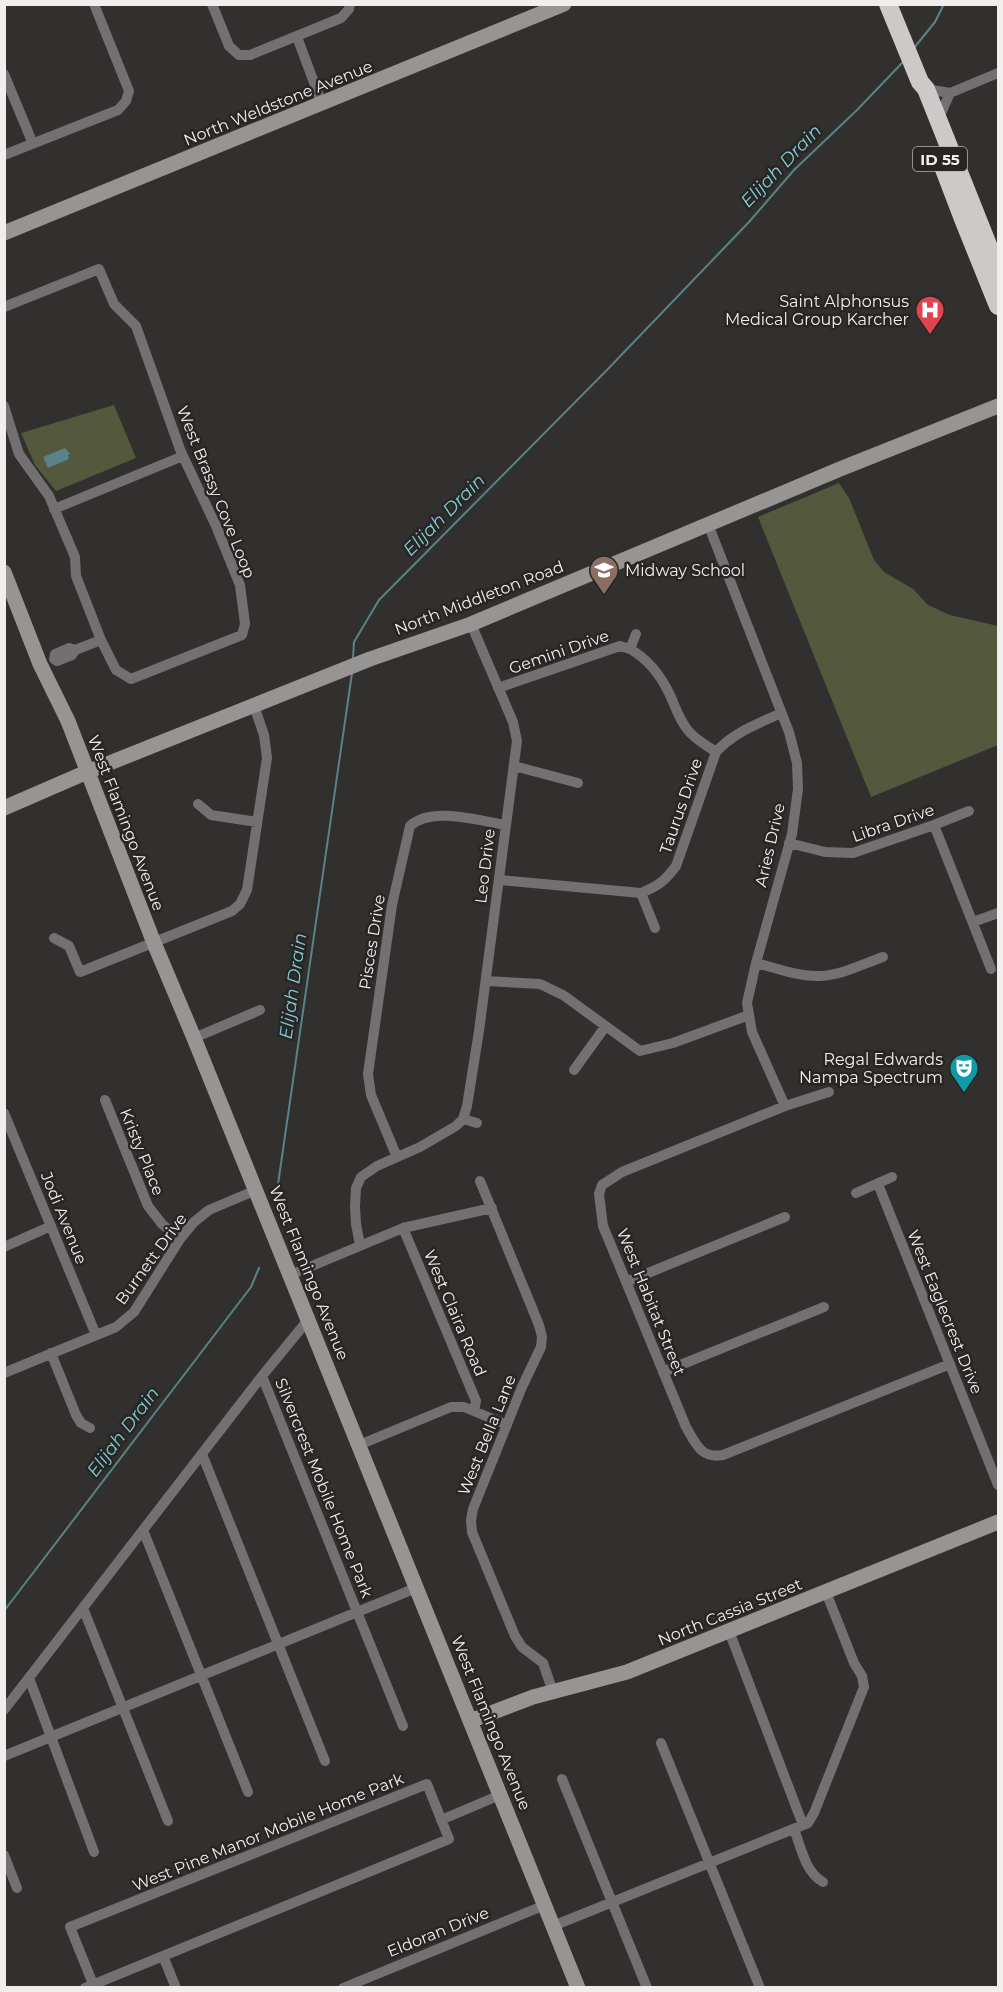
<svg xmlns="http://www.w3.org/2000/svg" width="1003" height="1992" font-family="Montserrat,sans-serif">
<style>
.green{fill:#54583d}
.water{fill:#588388}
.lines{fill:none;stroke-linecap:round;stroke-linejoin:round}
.stream{stroke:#588388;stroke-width:2}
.street{stroke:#727070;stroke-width:10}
.secondary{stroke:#979494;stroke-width:15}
.highway{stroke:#cdc9c8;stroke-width:18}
.labels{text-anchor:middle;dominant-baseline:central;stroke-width:5;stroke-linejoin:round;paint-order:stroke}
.shield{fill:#282624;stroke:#b5b3b1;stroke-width:1.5}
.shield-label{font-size:15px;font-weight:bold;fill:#f1efee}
.street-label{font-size:16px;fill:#f1efee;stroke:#282624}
.poi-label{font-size:16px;fill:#f1efee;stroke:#282624;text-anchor:end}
.water-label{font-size:18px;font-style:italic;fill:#7fcdd6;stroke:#282624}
</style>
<rect width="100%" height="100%" fill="#32302e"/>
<path class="green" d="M114 405 136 458 56 491 35 465 21 433Z
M839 483 849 498 874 560 884 572 913 589 928 605 950 615 998 626V745L871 797 758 517Z"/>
<path class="water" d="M65 448 70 454 68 455 69 459 48 468 43 457Z"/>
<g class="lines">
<path class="stream" d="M914 48 935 22 944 4
M353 658 354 642 379 600 606 371 749 222 794 170 857 110 903 62
M276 1198 352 673
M4 1611 251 1287 259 1268"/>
<path class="street" d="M212 4 229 46 239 55H250L341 18 349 9 350 4
M297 37 322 104
M4 74 33 144
M926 89 950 93 998 73
M938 120 950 93
M4 155 118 110 126 101 129 91 94 4
M4 307 99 269 114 304 136 326 181 452 216 526 240 585 245 624 242 635 131 679 116 670 101 640 76 576 75 557 49 496 19 454 4 406
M54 509 183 456
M708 524 789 732 797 763 798 789 792 834 756 963 747 1003 752 1032 785 1106
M636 634 630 649C648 659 661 676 670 695 675 706 679 719 687 729 694 739 706 745 716 752
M75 650 69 648 55 654 54 659 57 661 72 655 75 650 101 640
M498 688 620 646 630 649
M514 766 578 783
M198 804 211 815 257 822
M934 825 991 969
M789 843 825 852 853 853 934 825 969 811
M499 880 641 893C658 886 665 881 676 866L716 752C734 732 758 724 781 713
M641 893 655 928
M973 922 998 913
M54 938 69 946 80 972 232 911 240 904 247 890 267 758 264 735 254 706
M756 963C776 968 799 977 820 976 842 975 863 964 883 957
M486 981 540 984 563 995 640 1051 673 1043 749 1015
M194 1038 260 1010
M574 1070 605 1027
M829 1092 785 1106 622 1172 602 1185 599 1194 603 1226 686 1427C696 1444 701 1459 723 1455L950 1364
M105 1100 148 1206 162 1224 180 1239
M4 1113 96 1335
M463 1119 477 1123
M397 1157 371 1095 368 1074 392 905 410 826C432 806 479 821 506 825
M480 1181 539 1325 542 1337 541 1347 522 1387 473 1509 471 1520 472 1532 515 1636 522 1647 543 1663 553 1692
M878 1184 998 1485
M856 1193 892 1177
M403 1228 476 1401 474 1411
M360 1245 356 1224 355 1207 356 1188 361 1177 377 1166 420 1147 456 1126 463 1119 467 1106 479 1031 517 741 513 722 471 624
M4 1247 51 1226
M290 1275 403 1228 492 1208
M626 1282 785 1217
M308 1320 262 1376 403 1726
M51 1353 76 1415 81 1423 90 1428
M663 1372 824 1307
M4 1373 116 1327 134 1312 180 1239 194 1222 209 1210 256 1190
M359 1445 451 1407H464L507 1425
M202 1454 325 1761
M143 1530 248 1792
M83 1608 168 1821
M729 1631 803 1825
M29 1678 94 1852
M4 1710 262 1376
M661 1743 760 1988
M4 1756 416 1588
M562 1779 647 1988
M441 1820 500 1795
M794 1829C801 1847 805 1872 823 1882
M4 1855 17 1888
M553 1926 808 1823 814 1813 864 1687 862 1676 854 1663 826 1592
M163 1956 176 1988
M85 1988 449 1839 427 1784 70 1927 93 1984
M343 1988 545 1905"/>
<path class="secondary" d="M4 233 564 4
M4 572 40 664 68 721 154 943 194 1038 578 1988
M4 808 87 772 370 659 471 624 840 469 998 406
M470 1721 533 1697 627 1672 998 1522"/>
<path class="highway" d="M888 4 920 82 926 89 998 270
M939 156 963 219 998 306"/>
</g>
<defs>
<g id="hospital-pin" transform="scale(1.5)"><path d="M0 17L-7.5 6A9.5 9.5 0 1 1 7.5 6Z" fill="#e0444e" stroke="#282624"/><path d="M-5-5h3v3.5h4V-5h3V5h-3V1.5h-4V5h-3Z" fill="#fff"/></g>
<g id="school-pin" transform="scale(1.5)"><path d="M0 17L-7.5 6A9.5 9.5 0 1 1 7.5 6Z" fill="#8d6e63" stroke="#282624"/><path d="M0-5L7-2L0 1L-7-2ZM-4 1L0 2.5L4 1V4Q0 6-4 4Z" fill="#fff"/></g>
<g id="theatre-pin" transform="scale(1.5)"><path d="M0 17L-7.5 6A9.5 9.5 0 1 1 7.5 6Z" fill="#0f9aa8" stroke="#282624"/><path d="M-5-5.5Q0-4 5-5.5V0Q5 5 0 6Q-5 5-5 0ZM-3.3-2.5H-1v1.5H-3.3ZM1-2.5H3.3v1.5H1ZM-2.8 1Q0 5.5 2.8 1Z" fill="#fff"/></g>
</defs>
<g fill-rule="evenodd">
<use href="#hospital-pin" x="930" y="310"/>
<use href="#school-pin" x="604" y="570"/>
<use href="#theatre-pin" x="964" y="1068"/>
</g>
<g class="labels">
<rect class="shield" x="913" y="147" width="54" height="24" rx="4.5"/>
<g class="shield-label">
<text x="940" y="159">ID 55</text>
</g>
<g class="street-label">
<text transform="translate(278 103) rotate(-22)">North Weldstone Avenue</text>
<text transform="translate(216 492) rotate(68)">West Brassy Cove Loop</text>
<text transform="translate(479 598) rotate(-21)">North Middleton Road</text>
<text transform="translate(559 652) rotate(-19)">Gemini Drive</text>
<text transform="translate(681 806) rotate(-71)">Taurus Drive</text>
<text transform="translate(126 823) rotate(69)">West Flamingo Avenue</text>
<text transform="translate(893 823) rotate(-19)">Libra Drive</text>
<text transform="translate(770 845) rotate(-77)">Aries Drive</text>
<text transform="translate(485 866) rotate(-83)">Leo Drive</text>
<text transform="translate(372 942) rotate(-81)">Pisces Drive</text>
<text transform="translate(142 1152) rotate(68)">Kristy Place</text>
<text transform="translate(64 1218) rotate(68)">Jodi Avenue</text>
<text transform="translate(151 1259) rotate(-54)">Burnett Drive</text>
<text transform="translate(309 1273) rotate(68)">West Flamingo Avenue</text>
<text transform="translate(651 1302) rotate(68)">West Habitat Street</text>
<text transform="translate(945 1312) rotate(68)">West Eaglecrest Drive</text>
<text transform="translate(455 1313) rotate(67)">West Claira Road</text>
<text transform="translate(487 1435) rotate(-68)">West Bella Lane</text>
<text transform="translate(324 1488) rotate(68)">Silvercrest Mobile Home Park</text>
<text transform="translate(730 1612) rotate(-22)">North Cassia Street</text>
<text transform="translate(491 1723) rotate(68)">West Flamingo Avenue</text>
<text transform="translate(268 1832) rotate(-22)">West Pine Manor Mobile Home Park</text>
<text transform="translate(438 1932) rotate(-22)">Eldoran Drive</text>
</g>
<g class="poi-label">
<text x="909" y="301">Saint Alphonsus<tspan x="909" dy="18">Medical Group Karcher</tspan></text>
<text x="625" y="570" text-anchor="start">Midway School</text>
<text x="943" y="1059">Regal Edwards<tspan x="943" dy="18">Nampa Spectrum</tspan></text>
</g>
<g class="water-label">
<text transform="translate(781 166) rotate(-46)">Elijah Drain</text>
<text transform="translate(444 515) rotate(-45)">Elijah Drain</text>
<text transform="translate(293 986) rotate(-82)">Elijah Drain</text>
<text transform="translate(123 1432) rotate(-53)">Elijah Drain</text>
</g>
</g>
<rect width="1003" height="1992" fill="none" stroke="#f1efee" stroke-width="12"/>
</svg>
